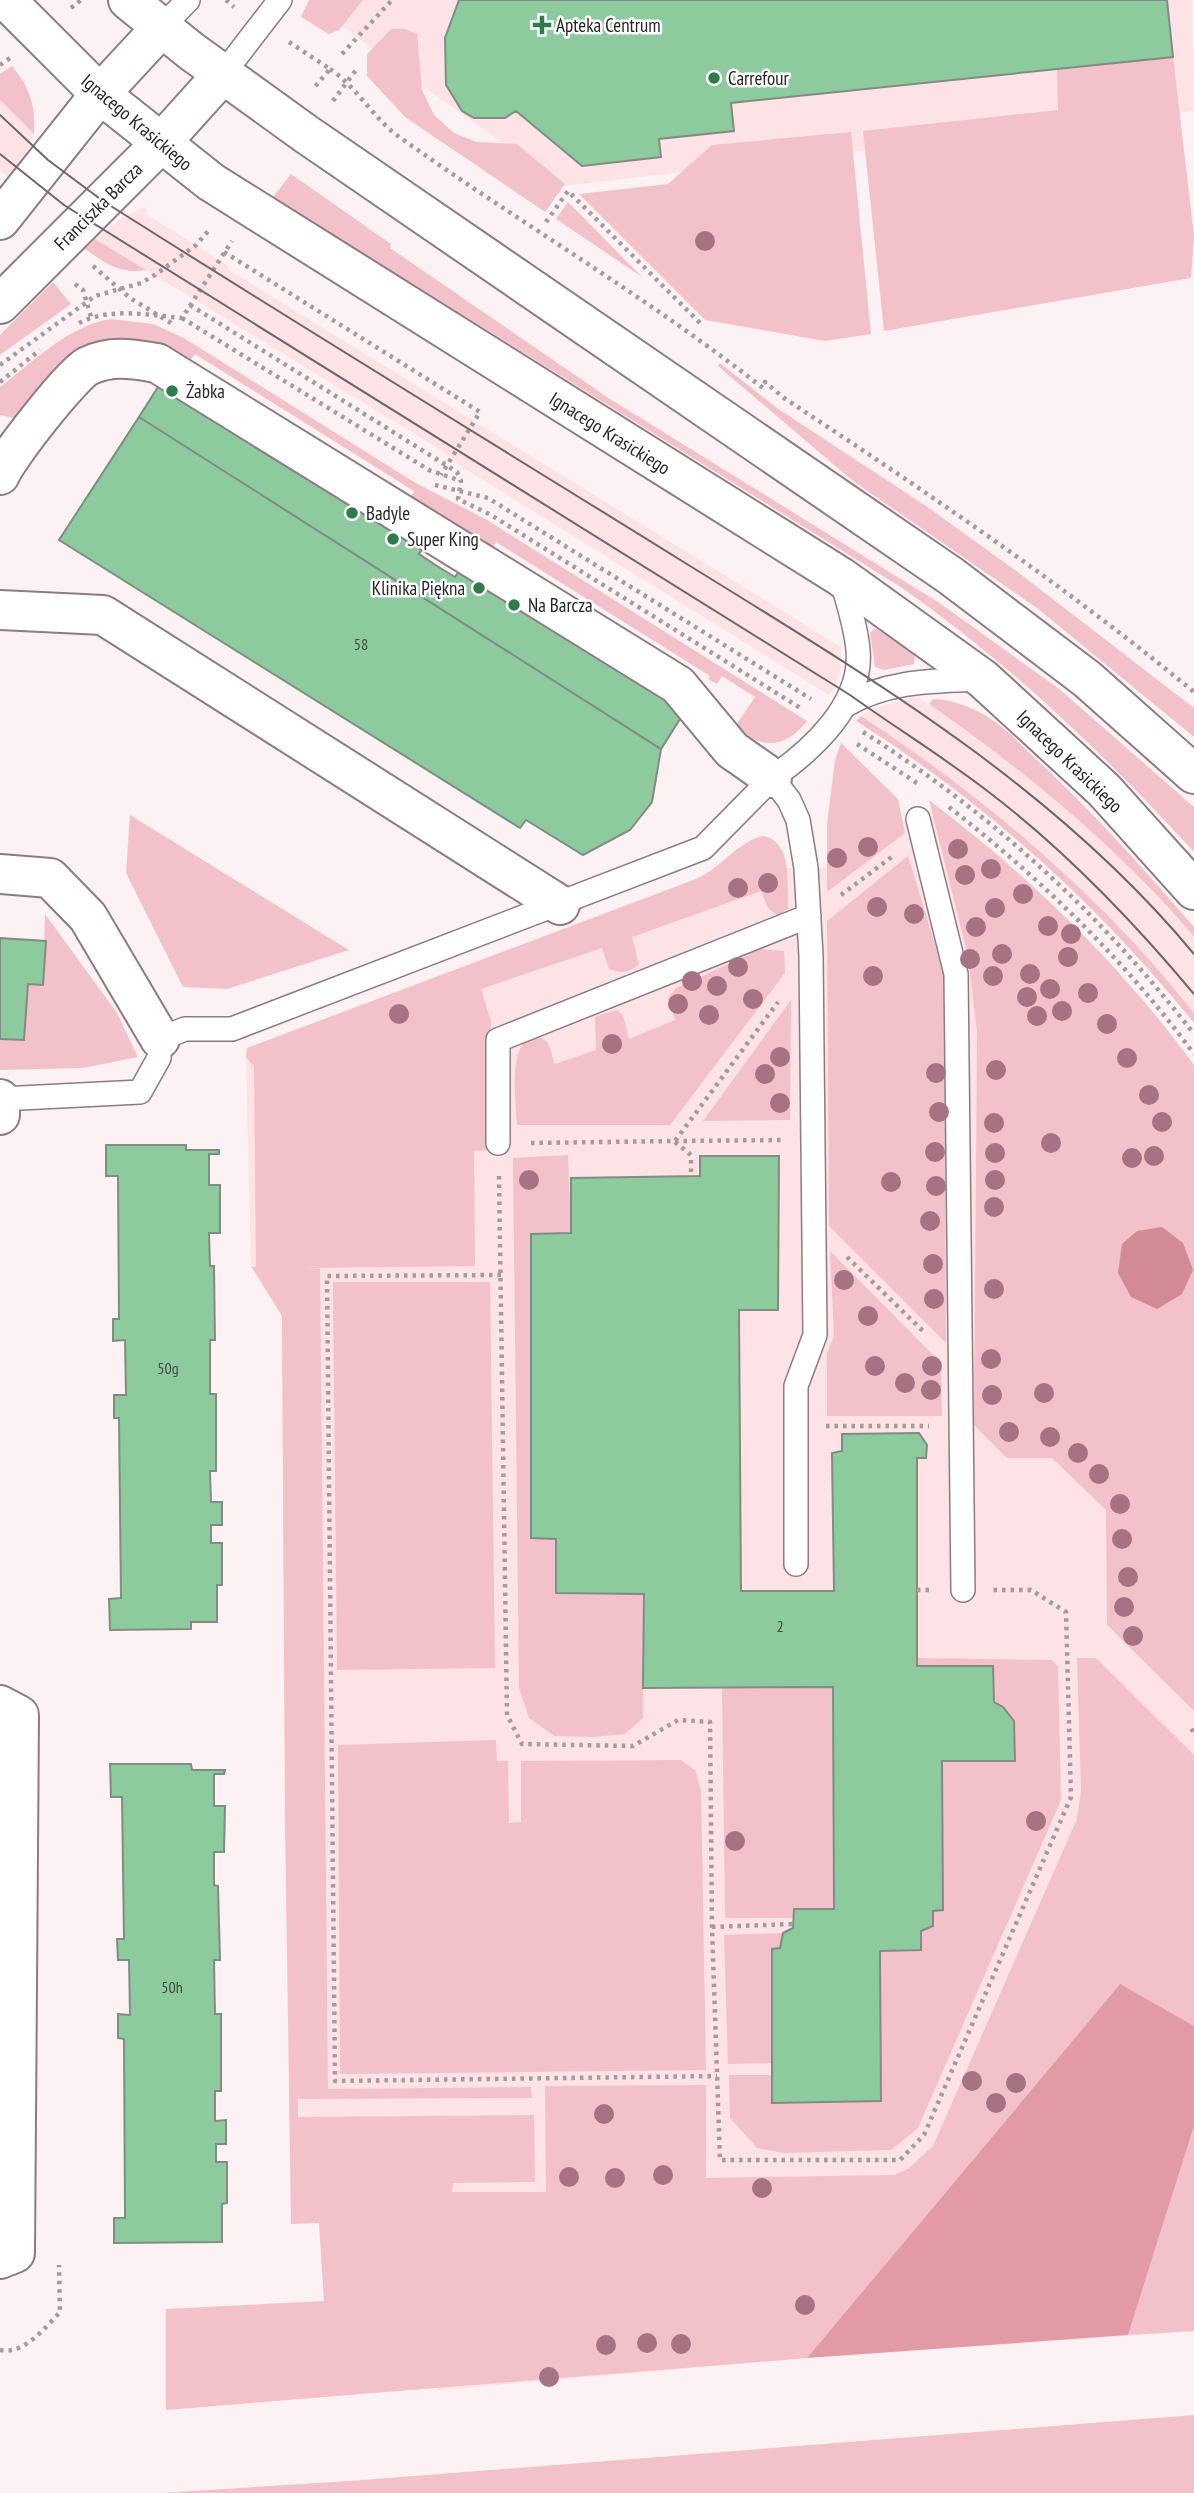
<svg xmlns="http://www.w3.org/2000/svg" width="1194" height="2493" font-family="'PT Sans Narrow',sans-serif">
<style>
.built{fill:#fde2e6}
.green{fill:#f3c1c9}
.forest{fill:#e29aa6}
.water{fill:#d18a96}
.building{fill:#8dca9e;stroke:#808d83;stroke-width:2}
.lines{fill:none;stroke-linecap:round;stroke-linejoin:round}
.service-casing{stroke:#8d7c7f;stroke-width:26}
.minor-casing{stroke:#8d7c7f;stroke-width:42}
.secondary-casing{stroke:#8d7c7f;stroke-width:42}
.path{stroke:#a49b9c;stroke-width:4.5;stroke-dasharray:3.5 5;stroke-linecap:butt}
.service{stroke:#fff;stroke-width:23}
.minor{stroke:#fff;stroke-width:38}
.secondary{stroke:#fff;stroke-width:38}
.tram{stroke:#6e6667;stroke-width:2}
.tree{fill:#a77383}
.poi-dot{fill:#2e7c4b;stroke:#fff;stroke-width:2.5}
.labels{text-anchor:middle;dominant-baseline:central;stroke-width:5;stroke-linejoin:round;paint-order:stroke}
.number-label{font-size:16px;fill:#424c42}
.poi-label{font-size:19px;fill:#292223;stroke:#fff;text-anchor:start}
.street-label{font-size:19px;fill:#292223;stroke:#fff}
</style>
<rect width="100%" height="100%" fill="#fdf2f3"/>
<path class="built" d="M309 0H1192L1194 111 564 186 394 66Z
M0 100 34 134 24 158 9 178 0 170Z
M146 207V214L229 266 227 269 841 647 840 670 833 690 829 695 462 467 441 450 95 239 124 216Z
M917 696 1019 769 1076 817 1133 871 1194 937V1013L1124 931 1066 873 985 804 861 716 875 708Z
M946 813 1006 861 1067 919 1131 987 1194 1065V2331L807 2358 439 2390 324 2301 319 2223 291 2224 285 1816 282 1316 251 1266 246 1057 772 861 786 868H825L833 841Z"/>
<path class="green" d="M309 0H363L339 30 329 34 301 17Z
M391 29H405L417 34 422 90 434 115 454 133 477 142 517 144 565 184 545 212 405 117 367 76V54Z
M1173 57 1194 236 1191 278 884 331 863 131 1058 110 1057 70Z
M12 66C30 87 36 107 34 134L0 100V74Z
M851 132 871 334 825 341 705 320 579 194 668 184 712 145Z
M291 174 391 244 390 248 610 399 938 602 1058 688 1194 807V852C1102 752 1011 664 899 586L273 197Z
M568 202 642 277 556 219Z
M95 239 146 270C121 275 105 263 85 249Z
M53 282 71 304 0 355V335Z
M111 319 153 324 184 338 414 482 487 520 807 721C787 747 761 752 736 725L755 697 722 676 717 684 708 679 710 676 496 542 487 555 407 504 414 491 195 354 186 366 157 350 18 419 0 415V387C33 362 69 325 111 319Z
M720 363 777 408 929 508 1019 573 1194 708V737L1037 608 853 481 718 366Z
M875 628 915 654 914 664 884 670 875 667 870 633Z
M933 699C949 699 965 705 979 712 1001 723 1019 743 1037 760 1093 812 1144 869 1194 927V937C1118 847 1026 772 929 704Z
M861 716C987 799 1100 894 1194 1013V1023C1097 903 986 803 856 721Z
M841 743 898 799 905 833 827 892V824L835 760Z
M929 800C1029 876 1120 964 1194 1065V1711L1107 1625 1106 1510 1052 1458H1007L974 1425 977 1032 968 956Z
M130 815 349 950 227 989 183 987 126 873Z
M763 836C793 841 787 885 788 908L778 916 768 908 761 891 632 937 639 964C629 973 622 974 609 969L602 948 481 989 491 1021V1150L474 1151 475 1266 308 1268 320 1269 328 2089 531 2087 532 2098 298 2099V2117L534 2115 535 2182 453 2183 452 2192H546L545 2086 706 2085V2178L894 2175 908 2169 933 2146 1077 1819 1081 1790 1077 1658H1096L1194 1755V2026L1119 1985 807 2358 166 2410V2309L324 2301 319 2223 291 2224 285 1816 282 1316 251 1266 256 1267 254 1067 246 1057 247 1048 696 879C721 868 737 842 763 836Z
M908 856 944 974 946 1343 829 1226 827 921Z
M45 914 117 1013 138 1057 83 1068 0 1070V1039L24 1040 28 984H43Z
M761 949 784 951 785 973 670 1125H517C516 1105 507 1041 534 1038 551 1036 550 1052 555 1064L596 1050 595 1017 616 1010 623 1015 629 1039 675 1020 668 998 676 988Z
M791 1000 790 1120 703 1121Z
M568 1155 571 1233 531 1235V1538L556 1539V1593L644 1594 643 1718 625 1734 593 1737 554 1736 529 1718 519 1688 513 1158Z
M830 1251 941 1363 942 1416H827V1353L834 1336Z
M333 1282H490L495 1668 337 1670Z
M917 1658 1052 1660 1058 1667 1061 1800 918 2128 891 2150 784 2153 757 2148 730 2118 729 2075H771L772 2103 881 2101 880 1951 933 1926V1911L943 1910 942 1761H1015C1015 1737 1019 1715 994 1702L993 1666H917Z
M722 1687H833L834 1909H794V1918H725Z
M496 1740 497 1761H508L509 1823 521 1822V1761L681 1760 695 1770 701 1790 706 2070 340 2074 338 1745Z
M783 1933 780 1948 772 1949V2063L728 2064 724 1935Z
M1194 2126V2331L1128 2335Z
M1194 2415V2493H161L350 2481Z"/>
<path class="forest" d="M1120 1984 1194 2026V2126L1128 2335 807 2358Z"/>
<path class="water" d="M1162 1227 1183 1243 1193 1270 1182 1294 1157 1309 1131 1297 1118 1273 1122 1244 1137 1231Z"/>
<path class="building" d="M459 0H1167L1173 57 731 103 734 131 659 139 661 157 582 166 516 111 505 118H474L462 111 446 85 445 38Z
M165 376 427 542 419 554 437 566 455 577 463 565 687 708 661 749 139 417Z
M139 417 661 749 652 802 630 830 583 855 526 820 520 828 59 540Z
M0 938 46 941 43 985 28 984 24 1040 0 1039Z
M106 1145H186V1150H219V1154H209V1185H220V1233H209L210 1266H214L215 1340H210V1394H216V1471H210L211 1502H222V1525H211V1543H222V1585H217V1622H191V1629L110 1630 109 1599 121 1598 119 1418H114V1395H126L125 1340 113 1341V1319H119L118 1176H106Z
M700 1156H779L778 1310H739L741 1591H834L832 1453 842 1451V1434L919 1433 927 1445 926 1458H917V1666H993L994 1702 1003 1707 1014 1721 1015 1761H942L943 1910 933 1911V1926L921 1931V1950L880 1951 881 2101 772 2103V1949L780 1948 783 1933 793 1928 794 1909H834L833 1687 643 1688 644 1594 556 1593V1539L531 1538V1234L571 1233V1178L700 1176Z
M110 1764H191L192 1770H225L224 1774H214V1806H225L224 1852H214V1885L218 1886 220 1960H214L215 2014H221V2091H215V2121L226 2120V2144H216V2162H227V2203L222 2204V2242L114 2243V2218H125L124 2039 118 2038V2014L130 2015 129 1960H118L117 1939H124L122 1797H111Z"/>
<g class="lines">
<g class="service-casing">
<path id="service" d="M161 28 188 0
M223 74 280 0
M844 706C888 680 934 681 983 679
M918 819 956 974 963 1590
M1 1099 140 1092 159 1058 160 1039 185 1029H232L703 848 772 778
M498 1143V1040L809 916
M796 1564V1386L815 1335 811 956 806 868 798 820 789 800 772 778C812 750 863 704 858 650 856 625 847 601 841 577"/>
</g>
<g class="minor-casing">
<path id="minor" d="M0 220 100 94 161 28
M0 304 160 144 223 74
M0 475C7 457 72 374 88 366 112 355 132 359 157 363L678 685 732 750 772 778
M0 610 103 615 560 905
M0 874 50 878 88 917 160 1039
M0 1099V1115
M0 1705 19 1715 15 2253 0 2259"/>
</g>
<g class="secondary-casing">
<path id="secondary" d="M6 0 100 94 211 182 841 577 983 679 1104 790 1194 890
M128 0 191 51 306 134 951 576 1087 679 1194 774"/>
</g>
<path class="path" d="M226 0 234 7
M71 8 81 0
M289 42 330 69 313 89
M342 54 392 0
M0 65 10 58
M330 69C357 87 372 117 398 136 518 222 646 296 763 388L765 382 784 398C925 491 1064 585 1194 692
M333 101 356 70
M546 222 568 191 701 324
M224 252 480 412 441 475
M93 266 130 298 171 323
M75 284 83 290 91 317
M190 305 457 472 461 481 458 499 491 515 802 709
M182 318 429 470 461 481
M79 323C111 307 148 315 182 318L232 241
M0 365 95 296 141 283 155 275 196 245 211 228
M0 382 40 350
M435 485 488 498 811 699
M863 732C991 813 1101 914 1194 1034
M857 744 920 785
M949 807C1041 879 1125 960 1194 1054
M841 895 893 856
M675 1141 782 1140
M675 1142 691 1155V1176
M531 1143 675 1141 778 1002
M499 1176 507 1715 522 1744 633 1746 678 1720 710 1722 712 1927 720 2160H900L924 2135 1071 1797 1066 1612 1031 1590H993
M847 1257 926 1334
M501 1275 327 1276 335 2081 717 2076
M826 1426H929
M917 1590H932
M1191 1729 1194 1732
M712 1927 793 1924
M0 2350C24 2355 45 2328 60 2312L59 2265"/>
<use href="#service" class="service"/>
<use href="#minor" class="minor"/>
<use href="#secondary" class="secondary"/>
<path class="tram" d="M0 115 48 160 103 201C295 323 489 441 682 561 866 675 1054 785 1194 954
M0 154 64 205 850 695C896 728 945 758 990 793 1066 851 1133 921 1194 994"/>
</g>
<g class="tree">
<circle cx="705" cy="241" r="10"/>
<circle cx="868" cy="847" r="10"/>
<circle cx="958" cy="849" r="10"/>
<circle cx="837" cy="858" r="10"/>
<circle cx="991" cy="869" r="10"/>
<circle cx="965" cy="875" r="10"/>
<circle cx="768" cy="883" r="10"/>
<circle cx="738" cy="888" r="10"/>
<circle cx="1023" cy="894" r="10"/>
<circle cx="877" cy="907" r="10"/>
<circle cx="995" cy="908" r="10"/>
<circle cx="914" cy="914" r="10"/>
<circle cx="1048" cy="926" r="10"/>
<circle cx="976" cy="927" r="10"/>
<circle cx="1071" cy="934" r="10"/>
<circle cx="1002" cy="954" r="10"/>
<circle cx="1068" cy="957" r="10"/>
<circle cx="970" cy="959" r="10"/>
<circle cx="738" cy="967" r="10"/>
<circle cx="1030" cy="974" r="10"/>
<circle cx="873" cy="976" r="10"/>
<circle cx="993" cy="976" r="10"/>
<circle cx="692" cy="981" r="10"/>
<circle cx="717" cy="986" r="10"/>
<circle cx="1050" cy="989" r="10"/>
<circle cx="1088" cy="993" r="10"/>
<circle cx="1027" cy="997" r="10"/>
<circle cx="753" cy="999" r="10"/>
<circle cx="678" cy="1004" r="10"/>
<circle cx="1062" cy="1011" r="10"/>
<circle cx="399" cy="1014" r="10"/>
<circle cx="709" cy="1015" r="10"/>
<circle cx="1037" cy="1016" r="10"/>
<circle cx="1107" cy="1024" r="10"/>
<circle cx="612" cy="1044" r="10"/>
<circle cx="780" cy="1057" r="10"/>
<circle cx="1127" cy="1058" r="10"/>
<circle cx="996" cy="1070" r="10"/>
<circle cx="936" cy="1073" r="10"/>
<circle cx="765" cy="1074" r="10"/>
<circle cx="1149" cy="1095" r="10"/>
<circle cx="780" cy="1103" r="10"/>
<circle cx="939" cy="1112" r="10"/>
<circle cx="1162" cy="1122" r="10"/>
<circle cx="994" cy="1123" r="10"/>
<circle cx="1051" cy="1143" r="10"/>
<circle cx="935" cy="1152" r="10"/>
<circle cx="995" cy="1153" r="10"/>
<circle cx="1154" cy="1156" r="10"/>
<circle cx="1132" cy="1158" r="10"/>
<circle cx="529" cy="1180" r="10"/>
<circle cx="995" cy="1180" r="10"/>
<circle cx="891" cy="1182" r="10"/>
<circle cx="936" cy="1186" r="10"/>
<circle cx="994" cy="1207" r="10"/>
<circle cx="930" cy="1221" r="10"/>
<circle cx="933" cy="1264" r="10"/>
<circle cx="844" cy="1280" r="10"/>
<circle cx="994" cy="1289" r="10"/>
<circle cx="934" cy="1299" r="10"/>
<circle cx="868" cy="1316" r="10"/>
<circle cx="991" cy="1359" r="10"/>
<circle cx="875" cy="1366" r="10"/>
<circle cx="932" cy="1366" r="10"/>
<circle cx="905" cy="1383" r="10"/>
<circle cx="931" cy="1390" r="10"/>
<circle cx="1044" cy="1393" r="10"/>
<circle cx="992" cy="1395" r="10"/>
<circle cx="1009" cy="1432" r="10"/>
<circle cx="1050" cy="1437" r="10"/>
<circle cx="1078" cy="1453" r="10"/>
<circle cx="1099" cy="1474" r="10"/>
<circle cx="1120" cy="1504" r="10"/>
<circle cx="1122" cy="1539" r="10"/>
<circle cx="1128" cy="1577" r="10"/>
<circle cx="1124" cy="1607" r="10"/>
<circle cx="1133" cy="1636" r="10"/>
<circle cx="1036" cy="1821" r="10"/>
<circle cx="735" cy="1841" r="10"/>
<circle cx="972" cy="2081" r="10"/>
<circle cx="1016" cy="2083" r="10"/>
<circle cx="996" cy="2103" r="10"/>
<circle cx="604" cy="2114" r="10"/>
<circle cx="663" cy="2175" r="10"/>
<circle cx="569" cy="2177" r="10"/>
<circle cx="615" cy="2178" r="10"/>
<circle cx="762" cy="2188" r="10"/>
<circle cx="805" cy="2305" r="10"/>
<circle cx="647" cy="2343" r="10"/>
<circle cx="681" cy="2344" r="10"/>
<circle cx="606" cy="2345" r="10"/>
<circle cx="549" cy="2377" r="10"/>
</g>
<g class="poi-dot">
<path d="M538.5 14.5h7v7h7v7h-7v7h-7v-7h-7v-7h7z"/>
<circle cx="714" cy="78" r="7"/>
<circle cx="172" cy="391" r="7"/>
<circle cx="352" cy="513" r="7"/>
<circle cx="393" cy="539" r="7"/>
<circle cx="479" cy="588" r="7"/>
<circle cx="514" cy="605" r="7"/>
</g>
<g class="labels">
<g class="number-label">
<text x="361" y="644">58</text>
<text x="168" y="1368">50g</text>
<text x="780" y="1626">2</text>
<text x="172" y="1987">50h</text>
</g>
<g class="poi-label">
<text x="556" y="25">Apteka Centrum</text>
<text x="728" y="78">Carrefour</text>
<text x="186" y="391">Żabka</text>
<text x="366" y="513">Badyle</text>
<text x="407" y="539">Super King</text>
<text x="465" y="588" text-anchor="end">Klinika Piękna</text>
<text x="528" y="605">Na Barcza</text>
</g>
<g class="street-label">
<text transform="translate(137 122) rotate(40)">Ignacego Krasickiego</text>
<text transform="translate(98 206) rotate(-45)">Franciszka Barcza</text>
<text transform="translate(610 433) rotate(32)">Ignacego Krasickiego</text>
<text transform="translate(1070 761) rotate(44)">Ignacego Krasickiego</text>
</g>
</g>
</svg>
